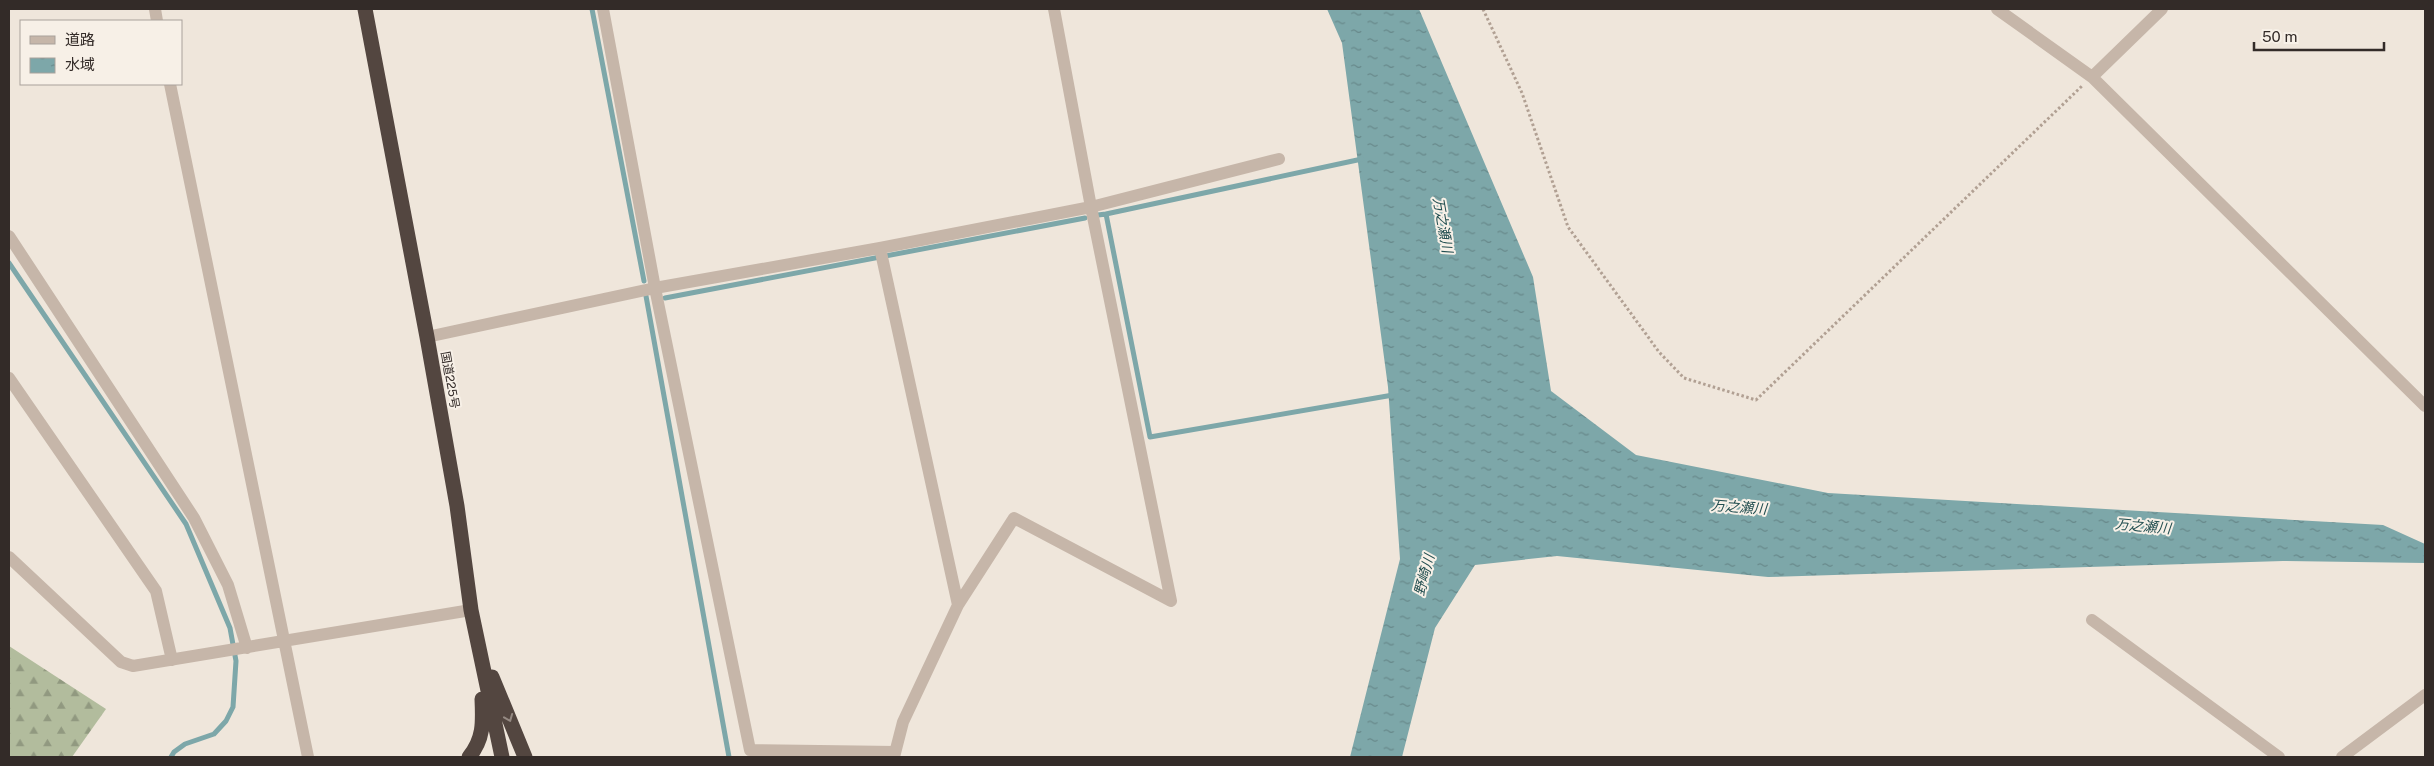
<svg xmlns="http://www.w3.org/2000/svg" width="2434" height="766" font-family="'Public Sans','Noto Sans JP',sans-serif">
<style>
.forest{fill:url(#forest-firs)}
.water{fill:url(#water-ripples)}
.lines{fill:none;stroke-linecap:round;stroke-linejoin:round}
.stream{stroke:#7da7a9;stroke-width:5}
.path{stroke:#b1a093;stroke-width:3;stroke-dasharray:2.5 2.5;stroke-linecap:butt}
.minor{stroke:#c6b6a9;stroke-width:12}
.highway{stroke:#534640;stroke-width:15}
.oneway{stroke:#958a83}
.labels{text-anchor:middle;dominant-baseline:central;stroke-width:4;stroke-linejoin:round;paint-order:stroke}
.street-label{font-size:12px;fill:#332b28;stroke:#f7f0e7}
.water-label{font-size:14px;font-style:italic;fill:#224e50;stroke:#f7f0e7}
</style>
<defs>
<pattern id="forest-firs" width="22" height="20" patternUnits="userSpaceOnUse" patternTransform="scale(1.25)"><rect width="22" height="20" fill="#b2bc9d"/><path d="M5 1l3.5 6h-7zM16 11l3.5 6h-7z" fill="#919980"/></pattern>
<pattern id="water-ripples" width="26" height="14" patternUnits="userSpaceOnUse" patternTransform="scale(1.25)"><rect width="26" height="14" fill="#7da7a9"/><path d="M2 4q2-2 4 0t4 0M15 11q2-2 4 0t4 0" fill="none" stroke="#67888a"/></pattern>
</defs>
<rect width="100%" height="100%" fill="#efe6db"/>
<path class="forest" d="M9 646 106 709 72 757H9Z"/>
<path class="water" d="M1327 9H1419L1533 277 1551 391 1636 455 1828 493 2383 525 2425 544V563L2283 561 1768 577 1557 556 1475 565 1435 628 1402 757H1350L1400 559 1388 387 1342 43Z"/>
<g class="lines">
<path class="stream" d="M592 9 644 281
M1106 214 1362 159
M1098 215 1106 214 1150 437 1393 395
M9 263 186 524 230 628 236 661 233 707 226 721 214 734 185 744 174 752 171 757
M646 296 729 757
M665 298 1085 218"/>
<path class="path" d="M1483 9 1522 93 1568 227 1659 352 1684 378 1756 400 2082 86"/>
<path class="minor" d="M155 9 157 21
M603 9 655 288 750 750 895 752
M1997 9 2092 77 2425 406
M2092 77 2162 9
M170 84 308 757
M9 236 194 518 228 585 247 648
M880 248 958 605
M427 337 655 288 880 248 1091 207 1279 159
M9 378 156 591 172 660
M9 557 121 662 133 666 471 610
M2092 620 2279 757
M894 757 903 722 958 605 1014 518 1171 601 1091 207 1054 9
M2342 757 2425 695"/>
<path class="highway" d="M365 9 427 337 457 506 471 610 502 757
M492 677 525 757
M469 757C484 739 483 722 482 699"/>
</g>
<defs><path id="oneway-chevron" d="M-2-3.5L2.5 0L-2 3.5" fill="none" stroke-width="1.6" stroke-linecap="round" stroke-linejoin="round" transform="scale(1.25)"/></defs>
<use class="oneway" href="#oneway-chevron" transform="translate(509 718) rotate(68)"/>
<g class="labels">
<g class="street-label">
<text transform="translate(450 380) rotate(80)">国道225号</text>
</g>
<g class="water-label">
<text transform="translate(1443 225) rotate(80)">万之瀬川</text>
<text transform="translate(1739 507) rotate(4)">万之瀬川</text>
<text transform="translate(2143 526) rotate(5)">万之瀬川</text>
<text transform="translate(1424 575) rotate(-75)">野崎川</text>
</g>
</g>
<rect width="2434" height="766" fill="none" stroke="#332b28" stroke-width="20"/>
<rect x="20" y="20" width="162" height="65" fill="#f7f0e7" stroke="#a9a19b"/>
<rect x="30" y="36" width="25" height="8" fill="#c6b6a9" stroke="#a9a19b"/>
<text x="65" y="45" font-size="15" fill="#332b28">道路</text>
<rect x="30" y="58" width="25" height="15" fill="url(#water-ripples)" stroke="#a9a19b"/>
<text x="65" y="70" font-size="15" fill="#332b28">水域</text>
<path d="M2254 42v8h130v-8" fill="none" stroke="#332b28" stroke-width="2.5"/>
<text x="2262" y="42" font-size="15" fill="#332b28" stroke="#f7f0e7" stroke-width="4" paint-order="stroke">50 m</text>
</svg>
